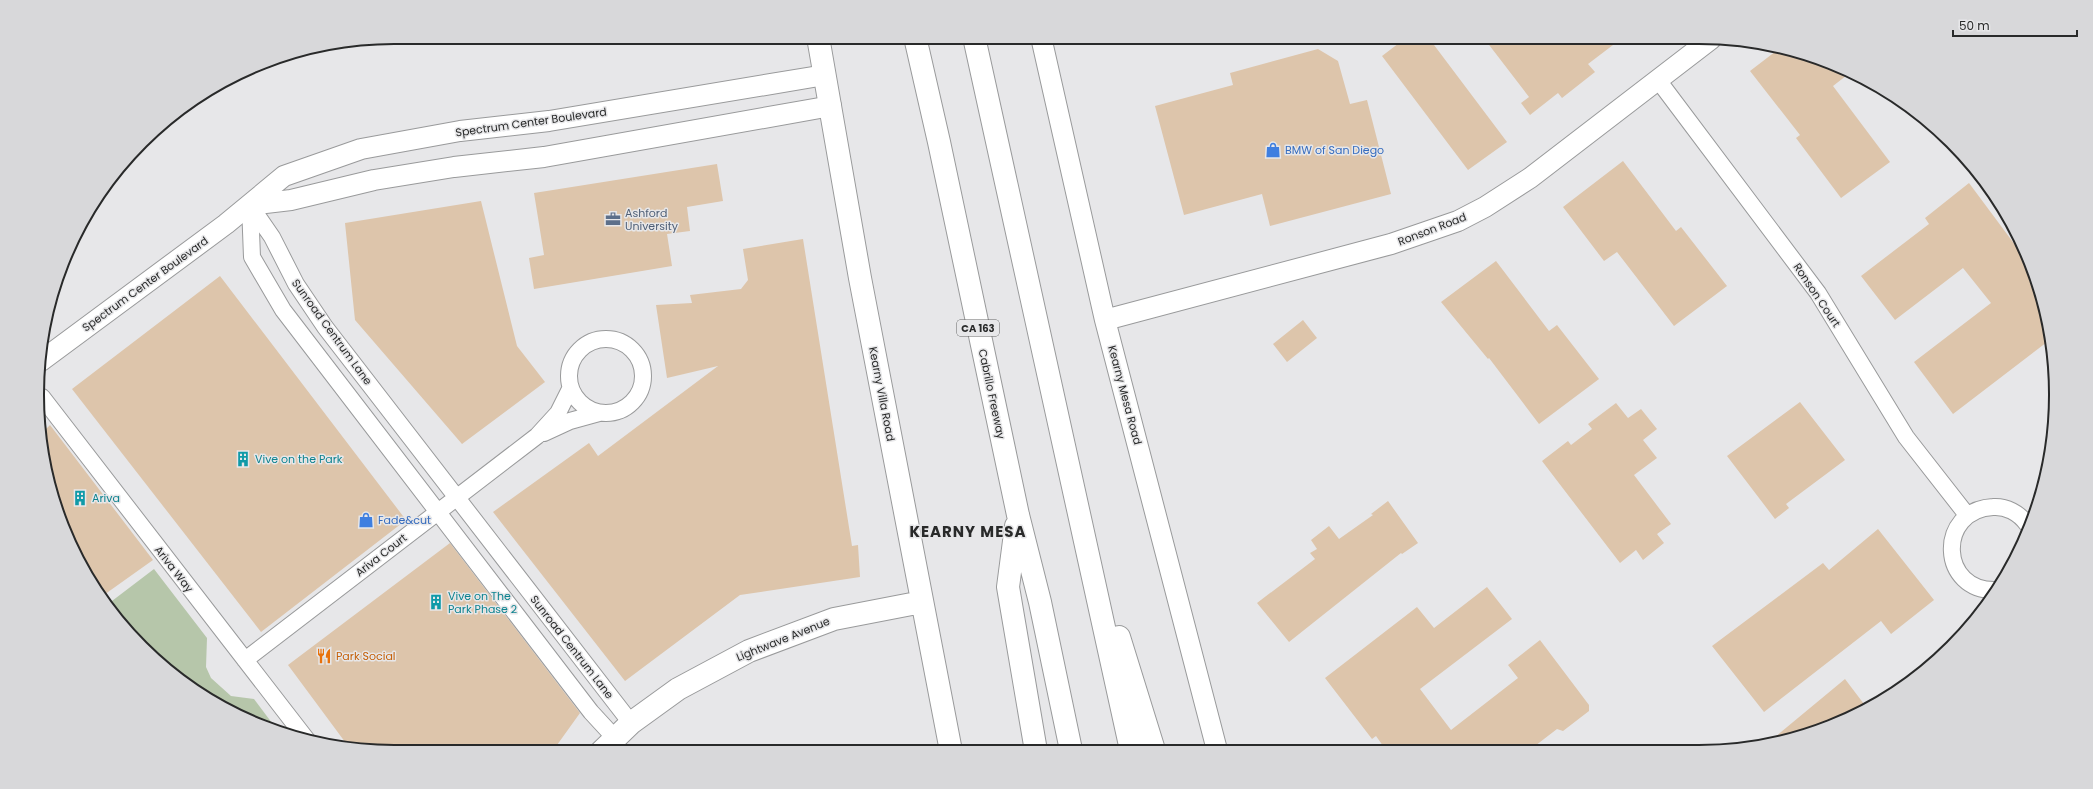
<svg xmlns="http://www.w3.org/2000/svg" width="2093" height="789" font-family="Poppins,sans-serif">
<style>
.green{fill:#b6c6aa}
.building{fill:#ddc5ab}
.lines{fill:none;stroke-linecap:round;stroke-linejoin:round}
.minor-casing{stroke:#999a9b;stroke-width:18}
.tertiary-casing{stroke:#999a9b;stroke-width:22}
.secondary-casing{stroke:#999a9b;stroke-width:24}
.motorway-casing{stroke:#999a9b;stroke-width:24}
.minor{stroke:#fff;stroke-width:16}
.tertiary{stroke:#fff;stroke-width:20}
.secondary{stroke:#fff;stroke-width:22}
.motorway{stroke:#fff;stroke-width:22}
.labels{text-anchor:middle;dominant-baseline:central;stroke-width:3;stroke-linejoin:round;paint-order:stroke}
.shield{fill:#e7e7e9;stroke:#626363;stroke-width:1}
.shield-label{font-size:10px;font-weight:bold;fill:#292a2a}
.street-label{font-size:11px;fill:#292a2a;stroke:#e7e7e9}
.shop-label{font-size:11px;fill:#366cbe;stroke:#e7e7e9;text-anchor:start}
.service-label{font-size:11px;fill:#4e5e75;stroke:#e7e7e9;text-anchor:start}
.culture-label{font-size:11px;fill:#0d838f;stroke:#e7e7e9;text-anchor:start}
.food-label{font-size:11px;fill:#c56008;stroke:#e7e7e9;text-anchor:start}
.district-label{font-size:15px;font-weight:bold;letter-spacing:1px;fill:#292a2a;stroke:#e7e7e9}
.rim{fill:none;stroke:#292a2a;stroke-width:2}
</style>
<rect width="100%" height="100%" fill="#e7e7e9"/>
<path class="green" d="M154 569 207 638 206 667 211 678 231 696 254 699 278 731 237 715 177 678 108 604Z"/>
<path class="building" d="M1407 37H1428L1507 142 1468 170 1382 56Z
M1483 37H1606L1613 45 1588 64 1595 72 1562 98 1558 93 1530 115 1521 103 1529 97Z
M1780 48 1791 49 1851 72 1833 86 1890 162 1841 198 1796 138 1800 135 1750 71Z
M1318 49 1338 61 1350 104 1367 100 1391 194 1270 226 1262 194 1184 215 1155 106 1233 85 1230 73Z
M1623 161 1676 231 1681 227 1727 286 1674 326 1617 252 1604 261 1563 207Z
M717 164 723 201 687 207 690 231 667 234 672 266 534 289 529 258 544 255 534 193Z
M1969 183 2030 265 2037 280 2051 339 1953 414 1914 362 1991 303 1963 268 1895 320 1861 276 1929 224 1925 218Z
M481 201 517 346 545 382 462 444 355 320 345 223Z
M803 239 852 546 858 545 860 577 740 595 625 681 493 512 589 443 598 456 718 366 667 378 656 305 692 303 690 295 741 289 748 280 743 249Z
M1496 261 1549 331 1557 325 1599 379 1539 424 1489 358 1488 359 1441 302Z
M220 276 406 520 261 632 72 389Z
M1303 320 1317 338 1287 362 1273 344Z
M1800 402 1845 460 1786 504 1789 508 1775 519 1727 456Z
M1616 403 1628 418 1641 409 1657 429 1643 440 1657 458 1634 475 1671 524 1657 534 1664 543 1643 560 1636 550 1620 563 1542 461 1568 441 1571 445 1592 429 1588 424Z
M50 425 153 560 101 597 97 593 64 531 44 464 43 432Z
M1388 501 1418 543 1402 554 1401 553 1289 642 1257 603 1315 559 1310 553 1317 549 1311 540 1329 526 1339 539 1373 515 1371 514Z
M1878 529 1934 600 1891 634 1881 621 1764 712 1712 646 1823 563 1829 570Z
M450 543 580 713 552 752H394L348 746 288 665Z
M1487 587 1512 619 1420 689 1451 730 1518 678 1508 665 1540 640 1589 705V711L1563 731 1557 729 1531 749 1386 750 1376 736 1372 739 1325 678 1417 607 1434 628Z
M1845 679 1867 708 1856 715 1769 742Z"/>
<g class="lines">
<g class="minor-casing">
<path id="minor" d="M1658 80 1818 293 1906 437 1967 515
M250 205 252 257 283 310 591 712 614 737
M250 205 272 237 296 284 325 327 631 723
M569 376a37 37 0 1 1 74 0a37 37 0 1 1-74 0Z
M42 397 307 740
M544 433 570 421 599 413
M1997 590C1939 593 1936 510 1993 507 2006 506 2019 513 2027 524
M245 660 537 436 558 413 570 389"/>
</g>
<g class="tertiary-casing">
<path id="tertiary" d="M1041 37 1105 320 1217 750
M250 205 291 200 374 180 454 167 544 157 831 106
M1105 320 1391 244 1458 221 1485 207 1530 178 1711 39
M41 361 226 224 284 176 361 149 460 131 549 121 825 75"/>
</g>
<g class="secondary-casing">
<path id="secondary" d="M818 37 860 278 951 751
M601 752 631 723 678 689 749 651 834 619 922 602"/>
</g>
<g class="motorway-casing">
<path id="motorway" d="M915 37 939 142 1018 515 1040 602 1071 750
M974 37 1131 750
M1016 526 1008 587 1036 751
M1119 637 1154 750"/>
</g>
<use href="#minor" class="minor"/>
<use href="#tertiary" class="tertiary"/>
<use href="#secondary" class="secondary"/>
<use href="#motorway" class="motorway"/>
</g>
<defs>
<g id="shop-bare" transform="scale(1.2)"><path d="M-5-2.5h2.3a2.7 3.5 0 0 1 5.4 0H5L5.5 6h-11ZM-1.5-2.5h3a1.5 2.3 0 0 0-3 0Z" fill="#3f7fe0" stroke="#e7e7e9" stroke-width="2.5" paint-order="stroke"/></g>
<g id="office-bare" transform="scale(1.2)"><path d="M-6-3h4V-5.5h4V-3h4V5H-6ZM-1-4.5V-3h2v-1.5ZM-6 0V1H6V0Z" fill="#5c6f8a" stroke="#e7e7e9" stroke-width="2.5" paint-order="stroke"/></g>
<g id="building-bare" transform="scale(1.2)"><path d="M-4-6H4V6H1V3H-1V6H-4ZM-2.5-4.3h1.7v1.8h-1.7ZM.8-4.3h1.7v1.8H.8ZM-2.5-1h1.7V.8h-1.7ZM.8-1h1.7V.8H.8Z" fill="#0f9aa8" stroke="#e7e7e9" stroke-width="2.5" paint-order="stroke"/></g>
<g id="restaurant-bare" transform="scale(1.2)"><path d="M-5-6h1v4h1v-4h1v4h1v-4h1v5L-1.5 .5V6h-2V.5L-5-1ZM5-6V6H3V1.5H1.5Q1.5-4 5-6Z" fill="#e8710a" stroke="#e7e7e9" stroke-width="2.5" paint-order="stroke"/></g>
</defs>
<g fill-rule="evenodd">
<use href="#shop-bare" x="1273" y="150"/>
<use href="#office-bare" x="613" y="219"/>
<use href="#building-bare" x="243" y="459"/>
<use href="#building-bare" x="80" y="498"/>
<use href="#shop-bare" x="366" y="520"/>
<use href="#building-bare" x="436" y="602"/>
<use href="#restaurant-bare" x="324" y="656"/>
</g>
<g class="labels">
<rect class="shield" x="957" y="320" width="42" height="16" rx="3"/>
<g class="shield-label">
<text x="978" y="328">CA 163</text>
</g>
<g class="street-label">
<text transform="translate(531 122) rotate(-8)">Spectrum Center Boulevard</text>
<text transform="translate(1432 229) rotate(-21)">Ronson Road</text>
<text transform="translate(145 284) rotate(-36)">Spectrum Center Boulevard</text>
<text transform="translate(1817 295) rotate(56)">Ronson Court</text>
<text transform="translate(332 332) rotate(54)">Sunroad Centrum Lane</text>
<text transform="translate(882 394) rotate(79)">Kearny Villa Road</text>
<text transform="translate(992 394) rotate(78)">Cabrillo Freeway</text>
<text transform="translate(1125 395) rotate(75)">Kearny Mesa Road</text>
<text transform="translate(381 555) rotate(-38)">Ariva Court</text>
<text transform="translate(174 569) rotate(52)">Ariva Way</text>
<text transform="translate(783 639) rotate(-22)">Lightwave Avenue</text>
<text transform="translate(572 647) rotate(52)">Sunroad Centrum Lane</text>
</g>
<g class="shop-label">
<text x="1285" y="150">BMW of San Diego</text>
<text x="378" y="520">Fade&amp;cut</text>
</g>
<g class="service-label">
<text x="625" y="213">Ashford<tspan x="625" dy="13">University</tspan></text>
</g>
<g class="culture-label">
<text x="255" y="459">Vive on the Park</text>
<text x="92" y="498">Ariva</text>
<text x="448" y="596">Vive on The<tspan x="448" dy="13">Park Phase 2</tspan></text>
</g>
<g class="food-label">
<text x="336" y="656">Park Social</text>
</g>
<g class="district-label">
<text x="968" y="531">KEARNY MESA</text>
</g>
</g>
<path d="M0 0H2093V789H0ZM394 44H1699A350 350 0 0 1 2049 394V395A350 350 0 0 1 1699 745H394A350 350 0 0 1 44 395V394A350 350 0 0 1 394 44Z" fill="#d8d8da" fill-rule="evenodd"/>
<path class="rim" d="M394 44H1699A350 350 0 0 1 2049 394V395A350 350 0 0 1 1699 745H394A350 350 0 0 1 44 395V394A350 350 0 0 1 394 44Z"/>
<path d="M1953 30v6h124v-6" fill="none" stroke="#292a2a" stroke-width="2"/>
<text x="1959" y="30" font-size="12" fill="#292a2a" stroke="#e7e7e9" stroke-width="3" paint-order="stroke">50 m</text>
</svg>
